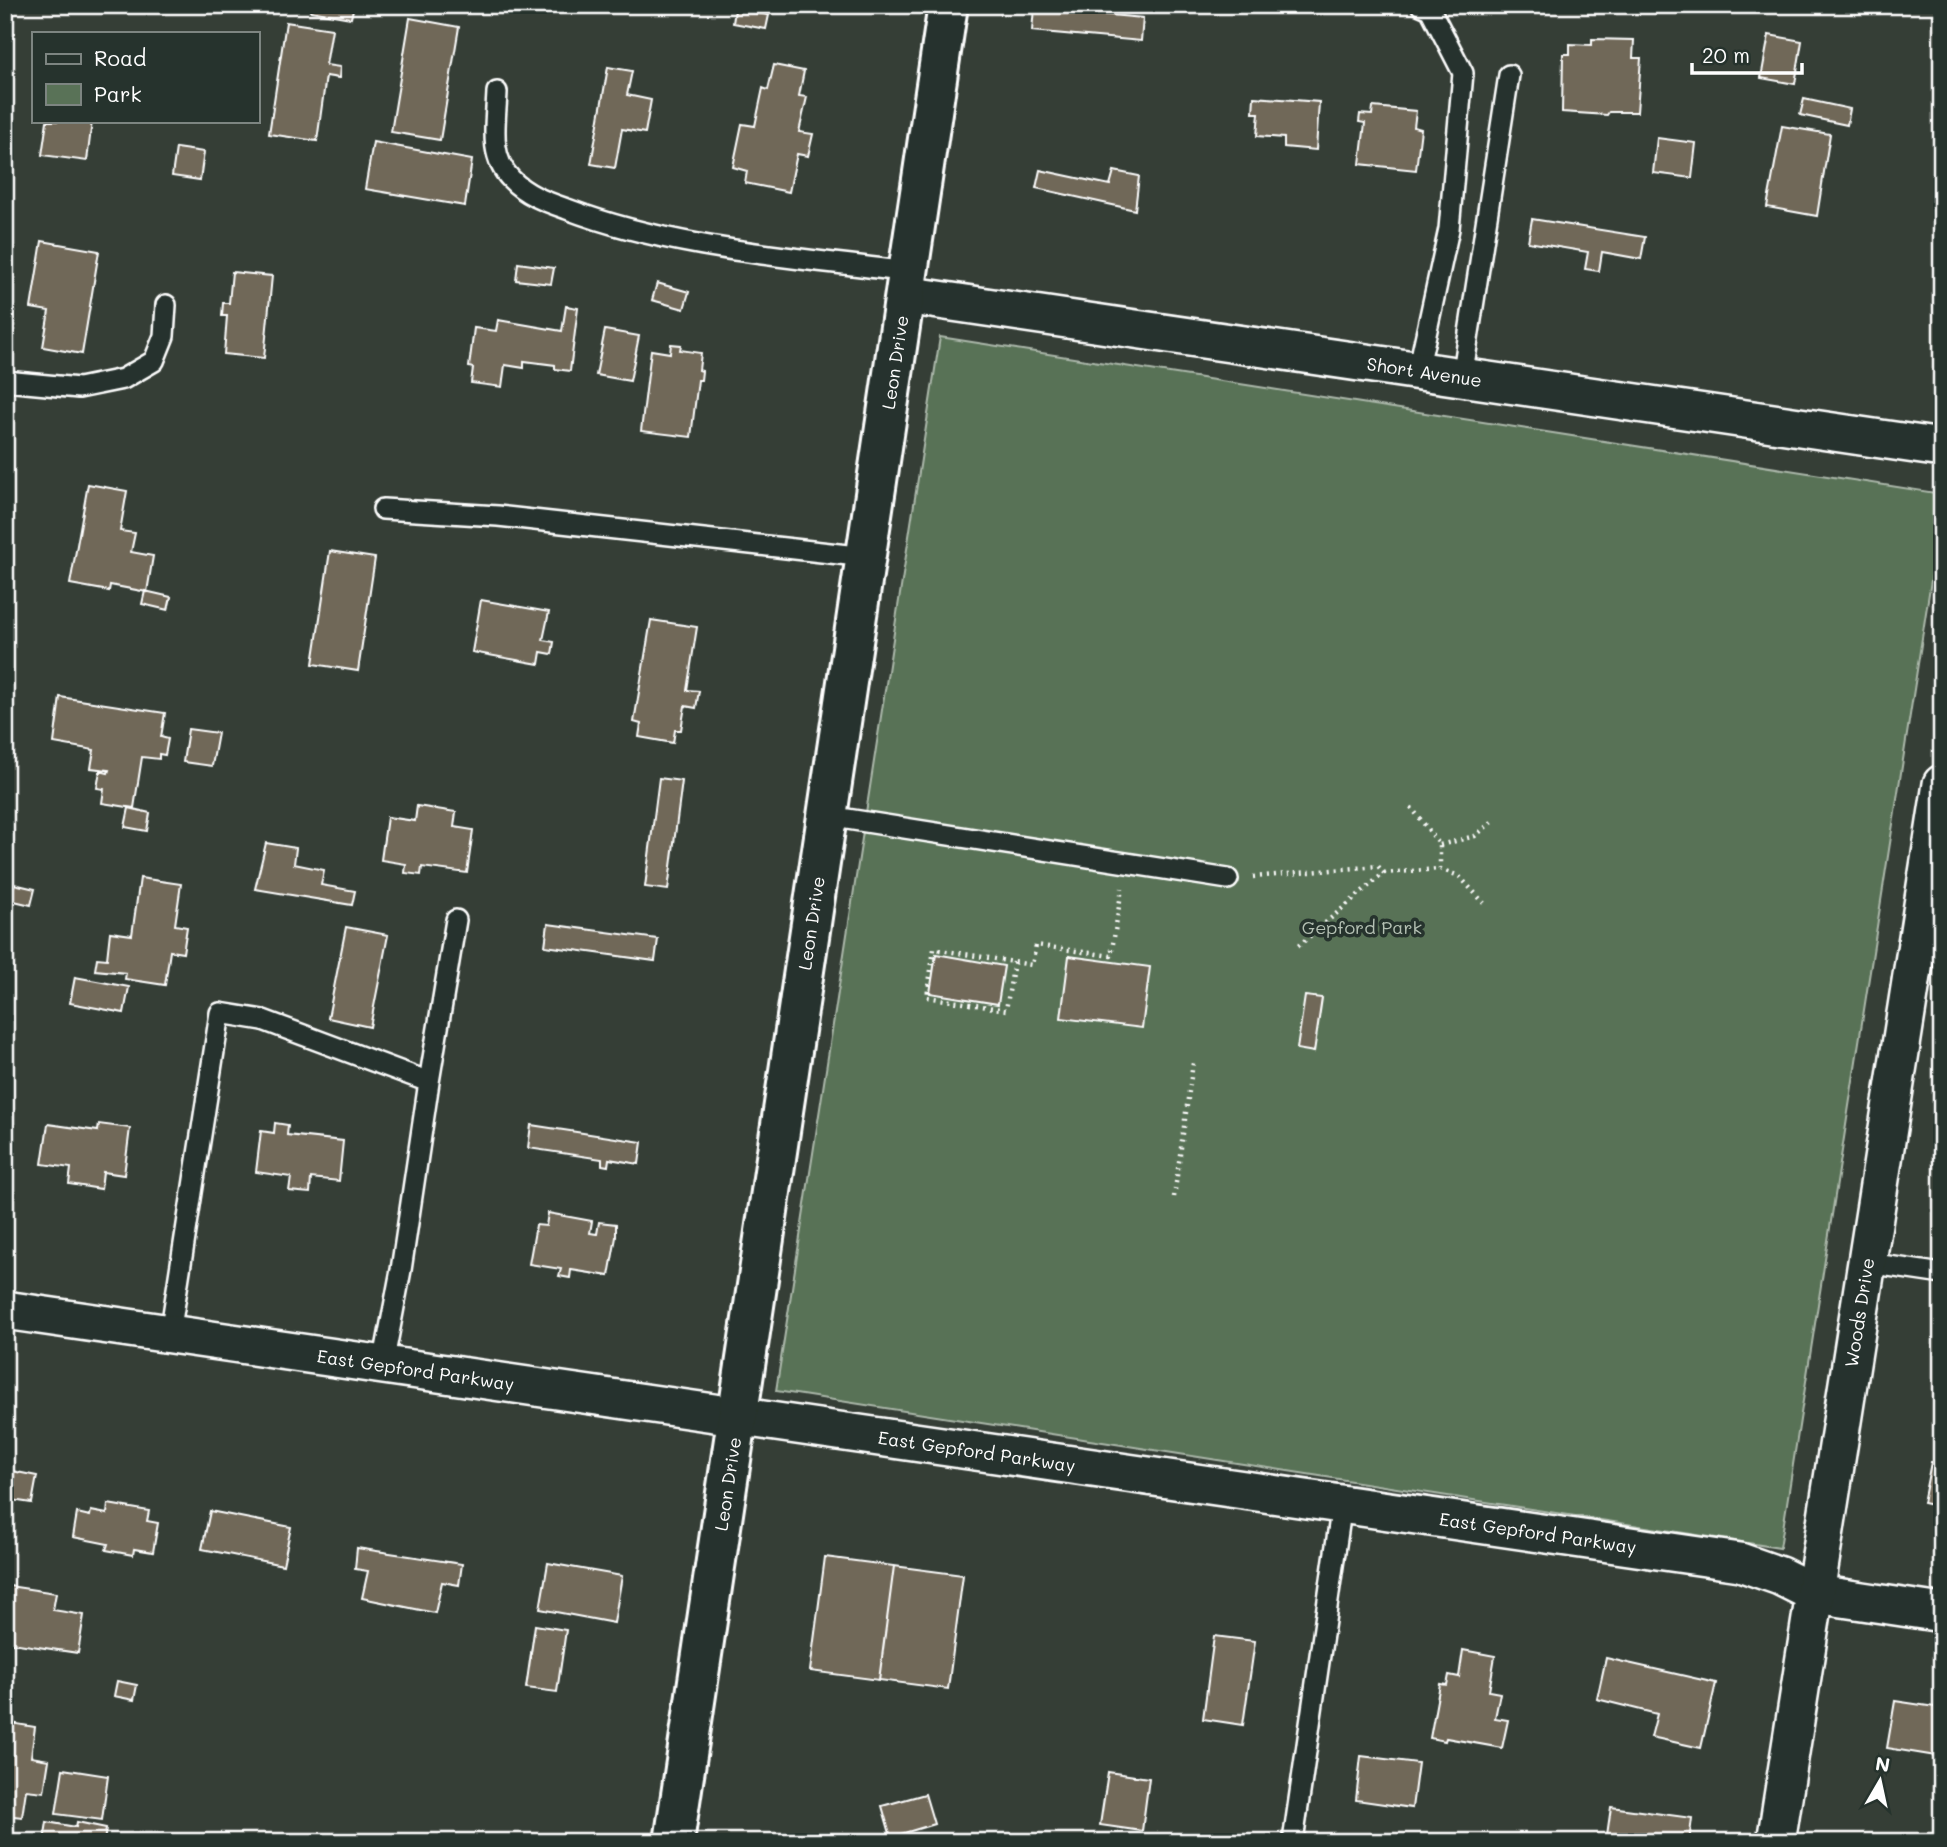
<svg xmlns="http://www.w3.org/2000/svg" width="1947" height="1847" font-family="Mali,sans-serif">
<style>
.green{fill:#597257;stroke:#acb8ab;stroke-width:2}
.building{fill:#706858;stroke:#fff;stroke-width:2}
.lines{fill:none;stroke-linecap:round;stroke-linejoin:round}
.service-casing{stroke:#fff;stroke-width:24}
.minor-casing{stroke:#fff;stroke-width:42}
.tertiary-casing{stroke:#fff;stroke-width:44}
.path{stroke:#fff;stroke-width:4.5;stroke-dasharray:2 5;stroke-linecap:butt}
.service{stroke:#26332d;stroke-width:19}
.minor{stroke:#26332d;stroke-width:37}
.tertiary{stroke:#26332d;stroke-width:38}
.labels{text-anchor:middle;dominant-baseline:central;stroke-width:7;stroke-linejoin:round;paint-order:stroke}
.street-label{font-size:18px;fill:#fff;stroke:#26332d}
.park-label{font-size:18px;fill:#b4c0b3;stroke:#26332d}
</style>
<rect width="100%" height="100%" fill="#353e36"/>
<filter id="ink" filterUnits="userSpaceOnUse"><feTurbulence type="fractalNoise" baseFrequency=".0143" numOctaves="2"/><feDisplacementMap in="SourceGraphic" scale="14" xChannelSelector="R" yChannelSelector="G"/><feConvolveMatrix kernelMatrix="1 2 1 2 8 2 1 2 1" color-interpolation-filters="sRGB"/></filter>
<g filter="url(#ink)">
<path class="green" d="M940 337 1942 494V510L1780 1548 776 1391Z"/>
<path class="building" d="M311 5H354L351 18 310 11Z
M1034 8 1143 18 1141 41 1032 31Z
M735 10 769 15 766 29 733 23Z
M410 18 459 27 440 140 391 132Z
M286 22 332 29 326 65 340 67 339 78 326 76 317 141 269 134Z
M1769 35 1802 41 1795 84 1761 78Z
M1592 39 1634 40 1633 58H1641L1637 112H1609L1607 115 1562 112 1563 54H1570V44L1592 45Z
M774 65 804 71 799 96 807 97 799 132 813 134 808 156 797 154 789 192 745 183 747 171 733 167 742 124 755 126 763 88 768 90Z
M608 67 632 71 627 95 651 100 645 133 622 129 615 168 591 164Z
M1254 97 1319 102 1316 150 1284 147V138L1257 136 1259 113H1253Z
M1804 99 1850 109 1847 125 1800 115Z
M1373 107 1416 111 1414 127 1421 129 1416 170 1360 164 1365 123 1359 122 1360 114 1372 115Z
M47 121H92L87 161 42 155Z
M1782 126 1830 134 1817 216 1767 207Z
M1657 138 1696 143 1692 178 1653 173Z
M373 142 472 160 465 206 365 189Z
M176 148 204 152 200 180 172 176Z
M1040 170 1110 185 1114 171 1139 176 1135 210 1036 188Z
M1532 219 1645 237 1641 259 1602 252 1599 271 1585 269 1588 252 1528 242Z
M42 241 99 251 82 354 43 347 49 311 31 308Z
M518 263 554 268 551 284 516 280Z
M232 272 272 276 264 358 224 354 227 316H222L223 303H229Z
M657 283 689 292 684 309 652 300Z
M566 306 578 308 570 371 555 369V365L524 361V368L505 365 502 387 471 383 473 368 469 367 474 328 496 331 498 320 562 331Z
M605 330 639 336 630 381 596 375Z
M671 344 681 345 680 350 701 353 699 370 702 371 701 380H698L691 437 641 431 651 350 670 353Z
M88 484 127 491 120 531 135 533 131 552 153 556 147 592 110 585 109 591 70 584Z
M330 551 375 558 358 671 313 664Z
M145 591 171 597 168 610 142 604Z
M481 600 549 612 543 640 554 642 552 654 541 652 539 664 472 652Z
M651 620 697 627 687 690 699 691 696 708 685 706 681 730H675L673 743 639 737 641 724 634 722Z
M60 697 165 713 161 737 168 739 165 755 159 754V759L142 757 134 808 102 803 104 789 97 788 100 771 108 773 109 770 91 768 94 750 54 743Z
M188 729 218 733 212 766 183 762Z
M659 778 682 781 668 890 645 887Z
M417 806 456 812 454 827 473 830 467 873 422 867 421 875 405 873 406 864 381 860 387 817 415 821Z
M129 808 150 813 147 831 125 827Z
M266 843 296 848 294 864 324 870 321 885 355 891 352 905 255 889Z
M140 878 181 884 175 925 187 927 183 953 170 951 165 985 125 979 126 973 95 970 97 958 107 959 110 932 132 935Z
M14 884 35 889 31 905 10 900Z
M548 924 658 939 655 961 545 946Z
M346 927 388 935 370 1027 328 1018Z
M936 954 1004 966 998 1004 930 993Z
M1069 956 1150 967 1142 1028 1061 1018Z
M75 977 129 987 124 1013 70 1003Z
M1305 996 1322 998 1314 1052 1297 1049Z
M275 1123 288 1125 287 1135 343 1141 339 1181 311 1178 310 1193 289 1191 291 1177 256 1172 261 1131 274 1133Z
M48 1124 98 1131 99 1124 130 1128 124 1175 103 1172 101 1189 69 1184 71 1168 42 1164Z
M531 1125 642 1142 639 1164 609 1159 608 1166 602 1165V1159L528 1148Z
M548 1213 592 1221 590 1233 597 1234 599 1222 616 1224V1237L609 1276 571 1270 570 1278 559 1276 561 1269 529 1264 536 1225 546 1226Z
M1931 1462 1942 1463V1507L1923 1503Z
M7 1470 37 1476 32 1503 5 1499Z
M108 1504 149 1511 147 1521 158 1523 153 1552 134 1549 133 1555 106 1550 108 1544 73 1537 77 1513 90 1516 91 1511 107 1514Z
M210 1511 291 1527 283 1565 202 1549Z
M357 1548 462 1564 459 1585 442 1582 435 1613 362 1598 368 1571 355 1569Z
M825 1557 894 1566 879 1680 810 1671Z
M548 1563 622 1576 614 1623 540 1609Z
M894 1566 963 1575 948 1689 879 1680Z
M9 1586 56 1593 53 1610 84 1615 78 1653 5 1642V1602Z
M535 1625 566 1630 557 1692 526 1688Z
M1214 1636 1255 1641 1243 1725 1203 1719Z
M1463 1650 1495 1656 1489 1691 1500 1693 1495 1718 1508 1720 1502 1748 1446 1738 1445 1741 1430 1738 1440 1684 1447 1685 1449 1675 1459 1677Z
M1606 1658 1716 1683 1701 1748 1651 1737 1657 1714 1597 1699Z
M117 1681 137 1685 134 1700 114 1696Z
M1895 1701 1942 1708V1757L1887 1748Z
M5 1722 35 1727 31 1757 49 1760 44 1792 26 1790 22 1817 5 1815Z
M1361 1756 1418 1763 1412 1808 1356 1800Z
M63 1769 108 1776 102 1820 56 1814Z
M1108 1772 1149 1778 1142 1831 1100 1825Z
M925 1794 934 1824 891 1837 882 1806Z
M1611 1807 1692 1818 1689 1842H1606Z
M47 1822 76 1827 77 1822 106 1828 104 1842 44 1841Z"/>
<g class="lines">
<g class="service-casing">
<path id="service" d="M497 92C496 121 488 156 511 179 526 195 547 202 567 209 675 250 795 257 908 272
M1418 371 1449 229 1463 73 1430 9 1421 5
M1462 378 1509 75
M5 381 79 388 123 379 154 361 164 336 166 305
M383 509 498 516 866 557
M828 816 1228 879
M429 1082 456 920
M1868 1263 1942 1274
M170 1334 220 1013 263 1020 429 1082 401 1270 383 1365
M1294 1834 1342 1504"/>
</g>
<g class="minor-casing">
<g id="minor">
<path id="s1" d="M905 295 1942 448"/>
<path id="s2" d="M5 1310 1740 1562 1780 1576 1816 1594 1942 1613"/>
<path id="s3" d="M1776 1842 1942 784"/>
</g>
</g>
<g class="tertiary-casing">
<g id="tertiary">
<path id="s4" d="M674 1842 948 5"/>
</g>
</g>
<path class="path" d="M1411 807 1440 845V869
M1440 845 1475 836 1493 821
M1384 873 1440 869 1459 876 1484 903
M1253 877 1378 866 1384 873 1297 947
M1014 962 1006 1010 927 997 934 949 1032 965 1036 945 1111 956 1122 888
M1174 1197 1193 1063"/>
<use href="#service" class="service"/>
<use href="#minor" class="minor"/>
<use href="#tertiary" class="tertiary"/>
</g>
</g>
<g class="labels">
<g class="street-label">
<text stroke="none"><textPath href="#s4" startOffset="1496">Leon Drive</textPath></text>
<text stroke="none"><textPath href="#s1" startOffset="525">Short Avenue</textPath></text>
<text stroke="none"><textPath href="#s4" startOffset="929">Leon Drive</textPath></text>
<text stroke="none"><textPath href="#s3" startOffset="536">Woods Drive</textPath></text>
<text stroke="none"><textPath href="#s2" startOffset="415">East Gepford Parkway</textPath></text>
<text stroke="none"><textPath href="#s2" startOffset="982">East Gepford Parkway</textPath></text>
<text stroke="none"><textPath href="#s4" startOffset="362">Leon Drive</textPath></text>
<text stroke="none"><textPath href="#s2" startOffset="1549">East Gepford Parkway</textPath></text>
</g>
<g class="park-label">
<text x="1362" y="927">Gepford Park</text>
</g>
</g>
<rect width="1947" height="1847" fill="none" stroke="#26332d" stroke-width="28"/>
<rect x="14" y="14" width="1919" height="1819" fill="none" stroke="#fff" stroke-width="2.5" filter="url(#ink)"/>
<rect x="32" y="32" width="228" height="91" fill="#26332d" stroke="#7d8581" stroke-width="2"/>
<rect x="46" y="54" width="35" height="10" fill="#26332d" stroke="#7d8581" stroke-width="2"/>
<text x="94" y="66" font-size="21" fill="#ffffff">Road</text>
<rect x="46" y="84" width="35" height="21" fill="#597257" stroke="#7d8581" stroke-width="2"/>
<text x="94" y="102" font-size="21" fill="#ffffff">Park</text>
<g transform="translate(1880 1781) rotate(9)" stroke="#26332d" stroke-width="5" paint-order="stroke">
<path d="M0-5L12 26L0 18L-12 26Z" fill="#ffffff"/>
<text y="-10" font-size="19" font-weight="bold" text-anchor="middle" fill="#ffffff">N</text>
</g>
<path d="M1692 63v10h110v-10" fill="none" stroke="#ffffff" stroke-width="3.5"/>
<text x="1702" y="63" font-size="21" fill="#ffffff" stroke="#26332d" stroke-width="5" paint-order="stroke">20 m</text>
</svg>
